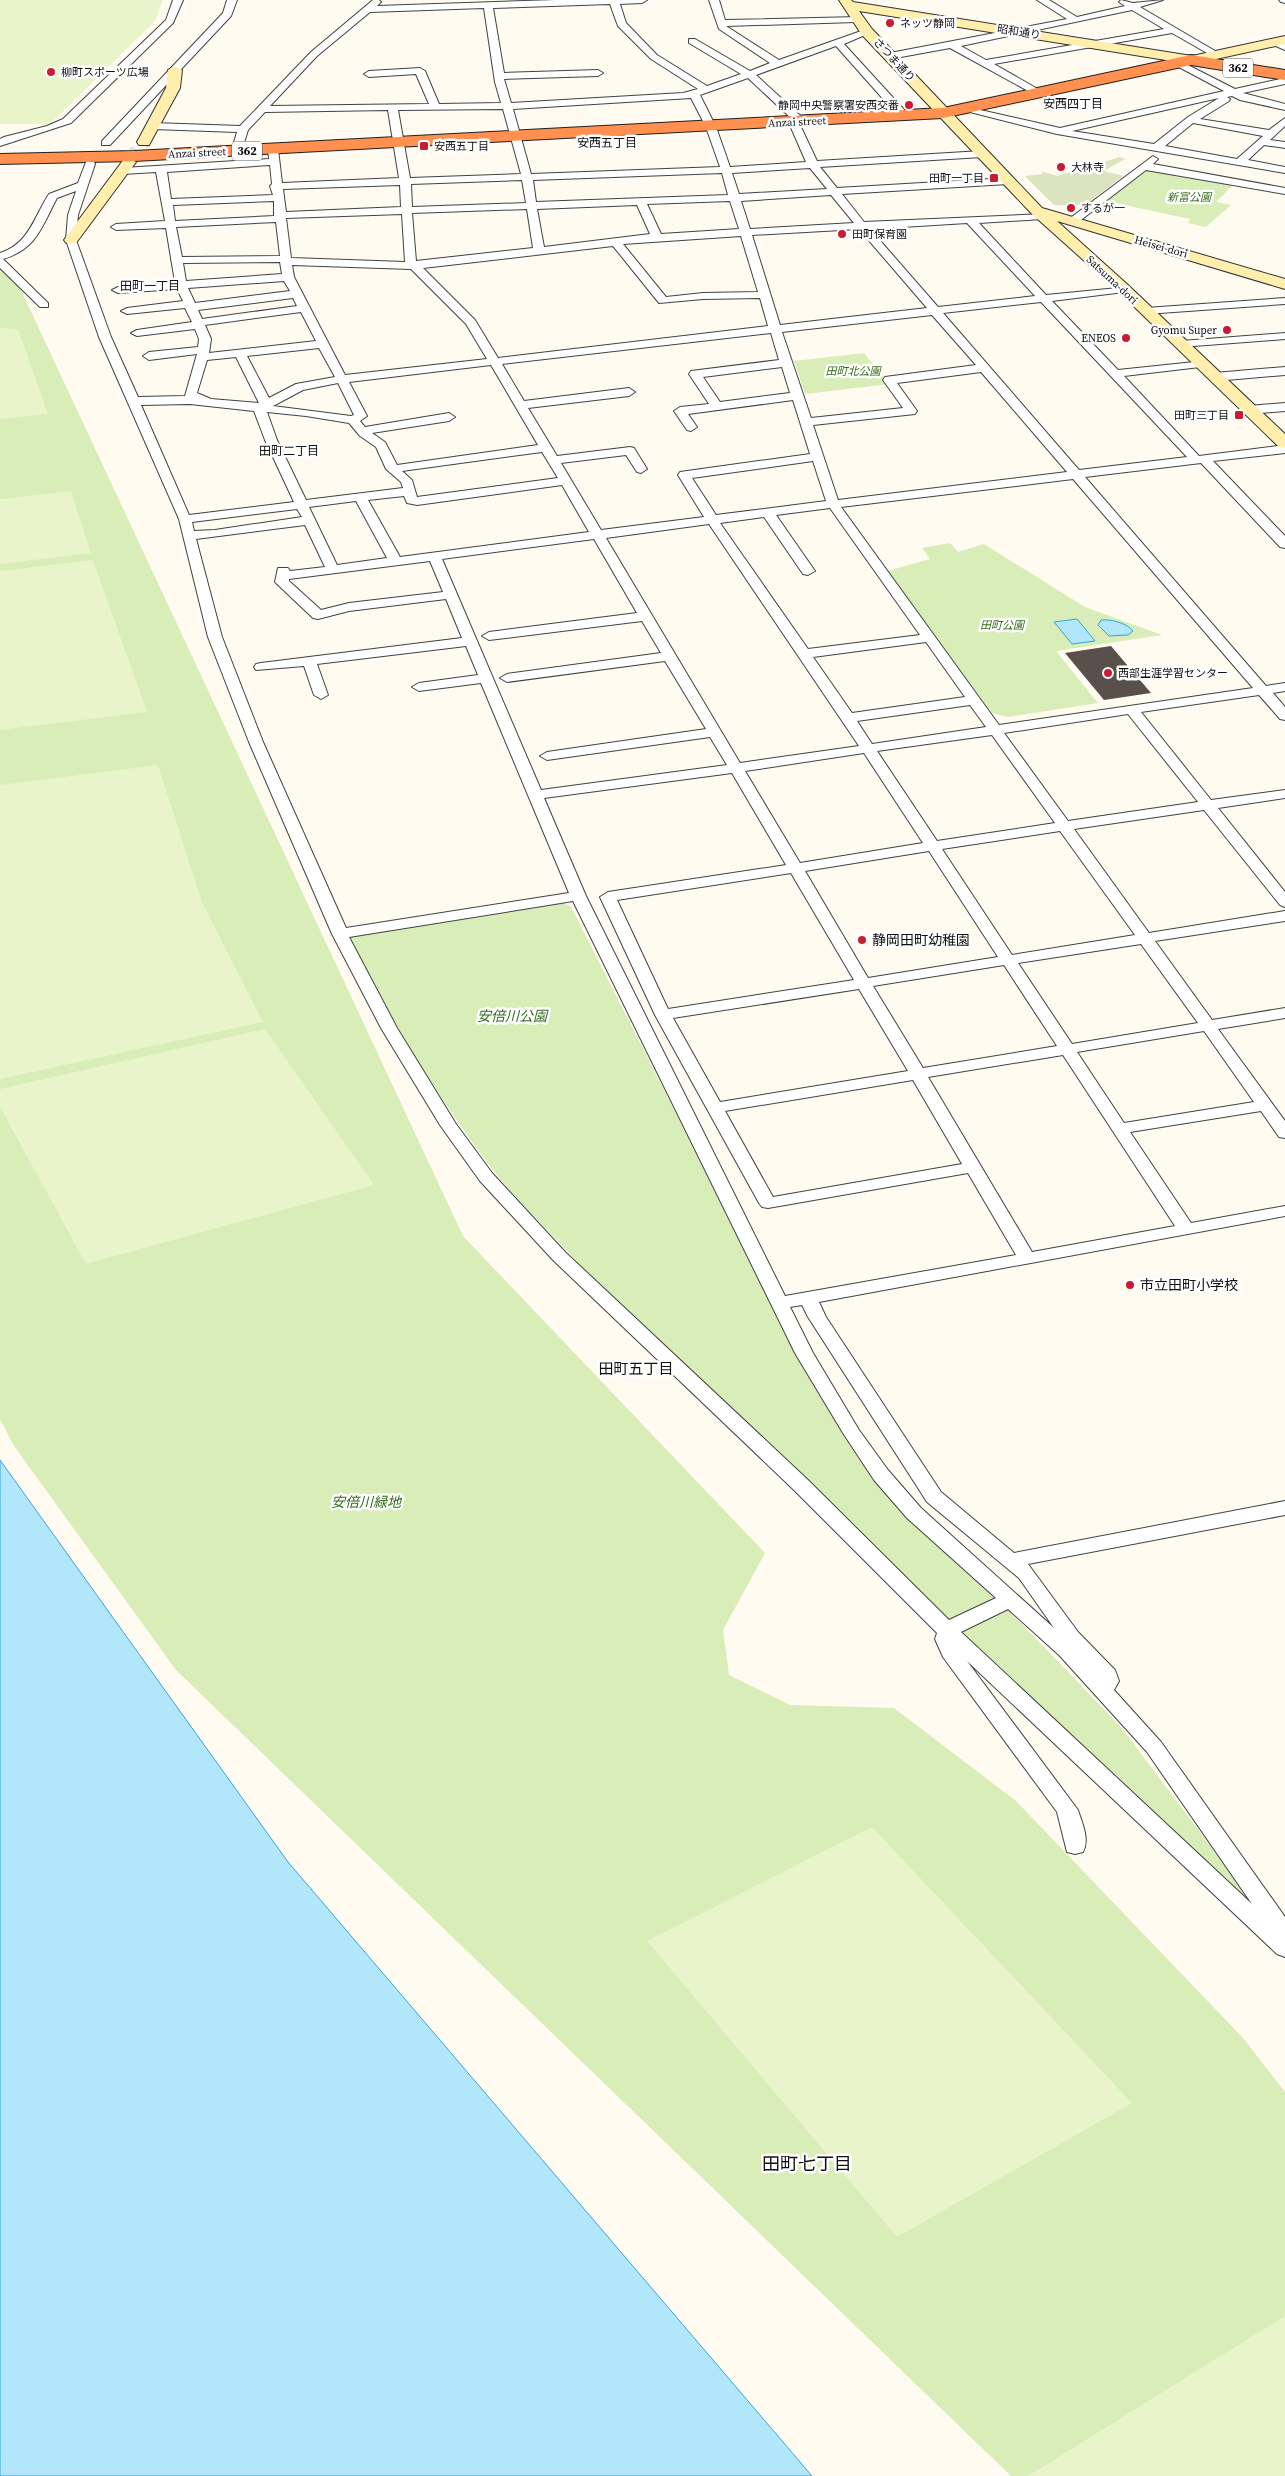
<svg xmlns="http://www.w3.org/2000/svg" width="1285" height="2476" font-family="'Source Serif 4','Noto Sans JP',serif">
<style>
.green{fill:#d8edb7}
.cemetery{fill:#dbe4bf}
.pitch{fill:#e9f4ca}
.water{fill:#b2e6fb;stroke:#33a5d8}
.building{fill:#594f4b}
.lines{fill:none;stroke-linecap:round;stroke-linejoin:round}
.secondary-tunnel{stroke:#dbd8cf;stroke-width:14;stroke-dasharray:14 8;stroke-linecap:butt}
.street-casing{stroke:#424242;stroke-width:2}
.secondary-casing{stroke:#313131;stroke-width:2}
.highway-casing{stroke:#202020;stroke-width:2}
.street{fill:#fff;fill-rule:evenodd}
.secondary{fill:#ffeeac;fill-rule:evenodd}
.highway{fill:#ff904f;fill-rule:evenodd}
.poi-dot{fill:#cb1b33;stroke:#fff;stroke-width:2}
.labels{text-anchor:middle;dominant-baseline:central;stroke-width:5;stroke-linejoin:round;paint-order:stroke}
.far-poi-label{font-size:11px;fill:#0f0f0f;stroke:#fff;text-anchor:start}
.far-street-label{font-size:11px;fill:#0f0f0f;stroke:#fff}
.far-park-label{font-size:11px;font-style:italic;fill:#326d19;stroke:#fff}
.shield{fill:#fff;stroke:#575757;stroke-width:1}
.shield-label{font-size:12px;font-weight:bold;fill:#0f0f0f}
.far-neighbourhood-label{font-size:12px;fill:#0f0f0f;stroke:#fff}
.poi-label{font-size:14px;fill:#0f0f0f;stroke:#fff;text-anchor:start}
.park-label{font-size:14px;font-style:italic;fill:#326d19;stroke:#fff}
.neighbourhood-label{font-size:15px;fill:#0f0f0f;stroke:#fff}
.near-neighbourhood-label{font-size:18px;fill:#0f0f0f;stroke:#fff}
</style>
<rect width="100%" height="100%" fill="#fffbf1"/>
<path class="green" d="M1154 169 1234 184 1216 202 1231 205 1206 227 1188 223 1190 219 1106 201 1144 170Z
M0 270 20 288 463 1236 765 1553 723 1630 729 1675 790 1705 894 1708 1016 1801 1243 2038 1285 2092V2476H1011L176 1670 14 1446 0 1419Z
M864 353 889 384 805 394 794 361Z
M950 543 958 552 984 544 1085 607 1162 635 1056 651 1098 703 1008 717 992 713 888 571 930 559 922 548Z
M561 901 571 907 741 1241 793 1350 823 1396 992 1593 1121 1727 1273 1929 580 1265C553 1235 522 1206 497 1175 439 1101 391 1019 348 936Z"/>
<path class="cemetery" d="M1120 157 1125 159 1104 171 1123 176 1085 205H1054L1025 176 1043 174 1041 171 1057 176Z"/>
<path class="pitch" d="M0 0H163L155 21 50 124H0Z
M0 328 18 329 48 414 0 419Z
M71 491 91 553 0 564V499Z
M93 560 147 712 0 730V571Z
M158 765 202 902 263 1022 0 1079V785Z
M265 1029 374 1185 86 1264 0 1107V1089Z
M872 1827 1132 2103 897 2237 647 1941Z
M1285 2316V2476H1028Z"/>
<path class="water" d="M1077 619 1095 641 1072 644 1054 622Z
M1101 620C1111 619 1127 623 1133 631L1128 635 1109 636 1098 625Z
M0 1460 288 1862 812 2476H0Z"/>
<path class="building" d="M1111 646 1151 693 1104 700 1065 653Z"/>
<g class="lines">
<path class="secondary-tunnel" d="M129 162 144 142"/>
<g class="street-casing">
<path id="street" d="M173 0H183L173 23 71 123 0 146V139L4 137 47 126 63 119 166 20Z
M227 0H237L231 16 110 145H102V141L223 13Z
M373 0H379L381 2 377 6 556 0H647L642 3 620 4 626 23 657 55 707 86 741 74 689 43V39H695L750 71 770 63 719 29 709 0H719L725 20 859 17 861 19 856 22 726 26 779 60 864 30 872 32 844 44 908 114V118H900L836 46 756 75 805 120V124L800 125 817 161 982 151 987 154 982 157 820 167 837 188 1008 178 1013 181 1008 184 842 194 864 222 1046 214 1047 216 1042 219 979 223 1046 295 1128 287 1130 289 1124 292 1052 301 1118 370 1204 361 1206 363 1200 367 1124 376 1199 456 1285 445V453L1213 461 1285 536V548L1280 547 1201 463 1085 477 1266 686 1285 683V691L1273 693 1285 707V720L1280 719 1259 695 1141 712 1211 800 1285 790V798L1218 808 1285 892V907L1280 905 1204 810 1074 829 1149 933 1285 911V921L1155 941 1212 1020 1285 1008V1018L1218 1029 1285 1121V1138L1279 1137 1261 1111 1130 1132 1191 1223 1285 1206V1216L819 1302 826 1317 941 1492 1014 1553 1285 1501V1515L1028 1564 1078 1632 1115 1670 1119 1681 1114 1690 1161 1742 1285 1917V1957L1277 1954 967 1661 1078 1810C1082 1823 1090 1839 1083 1852L1075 1854 1067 1852 1057 1812 943 1657 935 1639 937 1633 794 1490 553 1260 480 1181 440 1125 381 1028 332 934 249 742 208 637 179 519 99 337 66 240 68 215 76 191 57 198C42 226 37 249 3 259L48 303V307H40L0 268V253C29 244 34 217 49 194L78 183 86 162H94L95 164 78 215 76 240 111 337 138 397 185 396 197 354 149 360 143 356 149 352 198 347 199 339 195 329 137 336 131 333 137 330 192 322 185 308 127 314 121 311 127 308 183 301 177 289 118 293 112 290 118 287 175 282 166 228 116 230 111 227 116 224 165 221 156 172 123 174 118 171 123 168 269 159 268 149 273 146 278 149 282 183 399 178 388 110 265 112 248 130 243 146 238 149 233 146 237 132 153 129 148 126 153 123 240 126 311 52ZM610 4 618 26 651 59 698 89 683 93 511 103 504 79 598 76 603 73 598 70 504 73 493 8ZM484 8 495 82 501 103 439 104 425 71 420 68 369 71 364 74 369 77 416 74 429 104 270 106 317 56 370 12ZM748 78 793 120 789 123 806 162 730 167 716 127 700 95ZM691 98 706 127 720 167 531 174 513 109ZM503 109 521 174 410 178 398 110ZM270 165 272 184 270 186 273 195 171 199 167 172ZM810 168 827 189 739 194 732 173ZM722 173 728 195 536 202 533 180ZM522 180 526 203 412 207 411 184ZM400 185 401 207 286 212 283 189ZM831 195 854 223 750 229 741 201ZM274 201V216L175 221 173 205ZM730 201 739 229 661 234 647 204ZM637 205 650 234 544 247 537 209ZM527 209 533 248 416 261 412 213ZM402 214 405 262 291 258 286 218ZM276 222 280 256 182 257 176 227ZM967 223 1035 296 938 307 870 229ZM859 229 927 308 780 325 752 235ZM741 236 758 292 703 293 666 297 623 244ZM613 246 659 303 703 299 760 298 768 326 498 358 475 320 423 268ZM183 263 280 262 282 274 186 281ZM292 265 411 269 466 324 487 359 345 375 294 277ZM284 281 290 291 195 303 188 288ZM293 298 297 306 202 319 198 310ZM1041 302 1187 457 1079 470 943 313ZM301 312 316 341 209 353 211 339 205 325ZM932 315 976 365 885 377 883 380 903 408 811 418 782 332ZM771 333 779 360 691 371 689 374 709 404 680 407 674 411 687 430 691 431 697 427 688 414 793 400 810 454 680 472 678 475 704 517 601 530 561 463 626 455 637 472 641 473 647 469 634 448 630 447 557 456 528 408 629 396 635 392 629 388 524 401 502 364ZM319 348 335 377 296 384 269 398 247 356ZM236 357 259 403 211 399 197 393 207 360ZM491 365 538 445 397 465 385 442 372 433 449 421 455 417 449 413 365 427 360 421 367 416 349 382ZM782 367 790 393 720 402 703 377ZM981 372 1067 472 838 500 813 425 915 414 917 411 897 383ZM338 383 354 415 351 416 273 406 303 390ZM190 404 254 411 265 440 294 502 189 515 141 405ZM267 412 306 416 349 423 360 436 376 447 386 469 401 482 403 488 306 500 277 440ZM542 452 558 478 417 497 412 480 402 471ZM813 461 826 501 716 515 692 478ZM1073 479 1253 688 999 725 841 507ZM562 485 589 532 400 557 368 500 404 496 407 503 417 505ZM356 501 387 558 337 565 309 507ZM830 508 920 635 808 649 720 523 764 517 803 574 808 575 815 571 776 515ZM297 509 302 517 215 530 194 531 192 522ZM709 524 859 746 740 763 606 538ZM305 525 325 567 290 571 288 568H278L275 582 313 618 318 619 349 611 446 599 462 638 261 663 256 664 254 667 256 670 304 666 314 695 321 699 328 695 317 664 466 646 478 675 419 683 412 687 419 691 481 683 569 893 346 928 263 742 222 637 196 539ZM594 539 637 613 489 632 482 636 489 640 642 621 661 653 507 674 500 678 507 682 665 661 706 729 547 752 540 756 547 760 710 737 727 765 541 790 442 559ZM430 561 443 592 349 603 321 610 289 581V579ZM926 642 965 697 852 713 813 657ZM970 705 986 727 872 744 857 721ZM1128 714 1198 802 1068 821 1004 733ZM992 735 1055 823 937 841 877 751ZM864 753 923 843 800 863 745 771ZM732 773 786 865 608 892 600 897 655 1015 759 1203 762 1207 768 1208 968 1173 1016 1255 785 1296 586 896 544 798ZM1060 831 1135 935 1012 955 942 849ZM929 851 998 957 868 978 805 871ZM791 873 854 980 668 1009 617 900ZM573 901 795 1353 843 1433 874 1480 907 1518 996 1598 949 1620 808 1480 565 1252 492 1173 456 1124 397 1028 349 937ZM1141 944 1198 1023 1072 1044 1018 963ZM1004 965 1057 1046 923 1068 873 986ZM859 989 908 1071 720 1102 673 1018ZM1204 1031 1254 1102 1124 1123 1077 1052ZM1063 1055 1175 1226 1032 1252 928 1077ZM913 1080 962 1164 773 1197 725 1111ZM802 1305 808 1317 927 1502 1019 1578 1054 1628 921 1508 888 1470 859 1430 813 1353 790 1307ZM1008 1609 1059 1655 1147 1752 1252 1904 961 1632Z
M1037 0H1049L1077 17 1125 6 1119 2 1121 0 1133 3 1163 0 1140 7 1222 55 1214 57 1172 33 994 64 1043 92V96L1039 97 950 48 890 59 885 56 890 53 1067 19ZM1132 10 1164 29 986 60 961 46Z
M1279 0H1285V3L1281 2Z
M1271 40 1285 43V50L1271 44Z
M1178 60 1235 89 1285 78V84L1243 93 1285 104V110L1240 100 1232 96 1227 97 1230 99 1229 101 1200 119 1269 130 1285 118V126L1270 140 1285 142V148L1264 145 1248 160 1285 167V173L1057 134 962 110 967 107 1060 128 1224 91 1175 65V61ZM1219 98 1188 117 1154 144 1072 131ZM1193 123 1263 136 1237 159 1165 146Z
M1153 156 1158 159 1153 164 1285 188V194L1146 170 1077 223H1069V219Z
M1285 298V304L1146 314 1140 311 1146 308Z
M1285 333V339L1181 347 1175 344 1181 341Z
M1285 367V375L1215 381 1209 377 1215 373Z
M1285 403V411L1249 414 1243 410 1249 406Z"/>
</g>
<g class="secondary-casing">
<path id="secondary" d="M839 0H851L853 2 1192 56 1285 36V44L1175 68 1168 64 1172 61 859 11 872 29 1042 208 1285 279V289L1057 221 1129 286 1285 434V448L1279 447 1119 292 1032 214 862 35Z
M175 66 182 70 180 88 149 145H139L137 142 166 88 168 70Z
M129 158 136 162 76 243H66L64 240 66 237 124 159Z"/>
</g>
<g class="highway-casing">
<path id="highway" d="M1191 55 1285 70V80L1191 65 943 118 134 161 0 164V154L134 151 943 108Z"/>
</g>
<use href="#street" class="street"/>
<use href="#secondary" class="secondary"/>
<use href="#highway" class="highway"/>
</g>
<g class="poi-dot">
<circle cx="890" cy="23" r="5"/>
<circle cx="51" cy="72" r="5"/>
<circle cx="909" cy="105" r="5"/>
<rect x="419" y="141" width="10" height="10" rx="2.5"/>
<circle cx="1061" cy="167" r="5"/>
<rect x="989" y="173" width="10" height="10" rx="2.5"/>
<circle cx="1071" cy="208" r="5"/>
<circle cx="842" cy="234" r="5"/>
<circle cx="1227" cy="330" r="5"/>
<circle cx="1126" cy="338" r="5"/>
<rect x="1234" y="410" width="10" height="10" rx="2.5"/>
<circle cx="1108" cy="673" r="5"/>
<circle cx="862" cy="940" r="5"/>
<circle cx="1130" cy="1285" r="5"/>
</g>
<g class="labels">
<g class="far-poi-label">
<text x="900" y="23">ネッツ静岡</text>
<text x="61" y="72">柳町スポーツ広場</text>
<text x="899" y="105" text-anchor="end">静岡中央警察署安西交番</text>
<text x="434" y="146">安西五丁目</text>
<text x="1071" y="167">大林寺</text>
<text x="984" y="178" text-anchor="end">田町一丁目</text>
<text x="1081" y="208">するが一</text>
<text x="852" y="234">田町保育園</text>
<text x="1217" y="330" text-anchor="end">Gyomu Super</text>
<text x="1116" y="338" text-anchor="end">ENEOS</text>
<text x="1229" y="415" text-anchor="end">田町三丁目</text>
<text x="1118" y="673">西部生涯学習センター</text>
</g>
<g class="far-street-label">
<text transform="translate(1019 32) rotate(9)">昭和通り</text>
<text transform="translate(894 60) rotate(47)">さつま通り</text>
<text transform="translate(797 122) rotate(-3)">Anzai street</text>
<text transform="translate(197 153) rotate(-3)">Anzai street</text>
<text transform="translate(1161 247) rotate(16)">Heisei-dori</text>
<text transform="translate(1112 280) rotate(43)">Satsuma-dori</text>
</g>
<g class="far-park-label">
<text x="1189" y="197">新富公園</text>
<text x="853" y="371">田町北公園</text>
<text x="1002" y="625">田町公園</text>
</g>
<g class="shield">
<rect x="1223" y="58.5" width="30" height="19" rx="4"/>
<rect x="232" y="141.5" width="30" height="19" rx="4"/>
</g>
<g class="shield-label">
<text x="1238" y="68">362</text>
<text x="247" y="151">362</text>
</g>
<g class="far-neighbourhood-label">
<text x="1073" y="104">安西四丁目</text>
<text x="607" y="143">安西五丁目</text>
<text x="150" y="286">田町一丁目</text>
<text x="289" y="451">田町二丁目</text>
</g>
<g class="poi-label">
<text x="872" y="940">静岡田町幼稚園</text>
<text x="1140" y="1285">市立田町小学校</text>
</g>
<g class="park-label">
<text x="512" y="1016">安倍川公園</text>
<text x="366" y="1502">安倍川緑地</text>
</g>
<g class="neighbourhood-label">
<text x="636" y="1368">田町五丁目</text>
</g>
<g class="near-neighbourhood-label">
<text x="807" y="2163">田町七丁目</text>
</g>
</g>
</svg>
